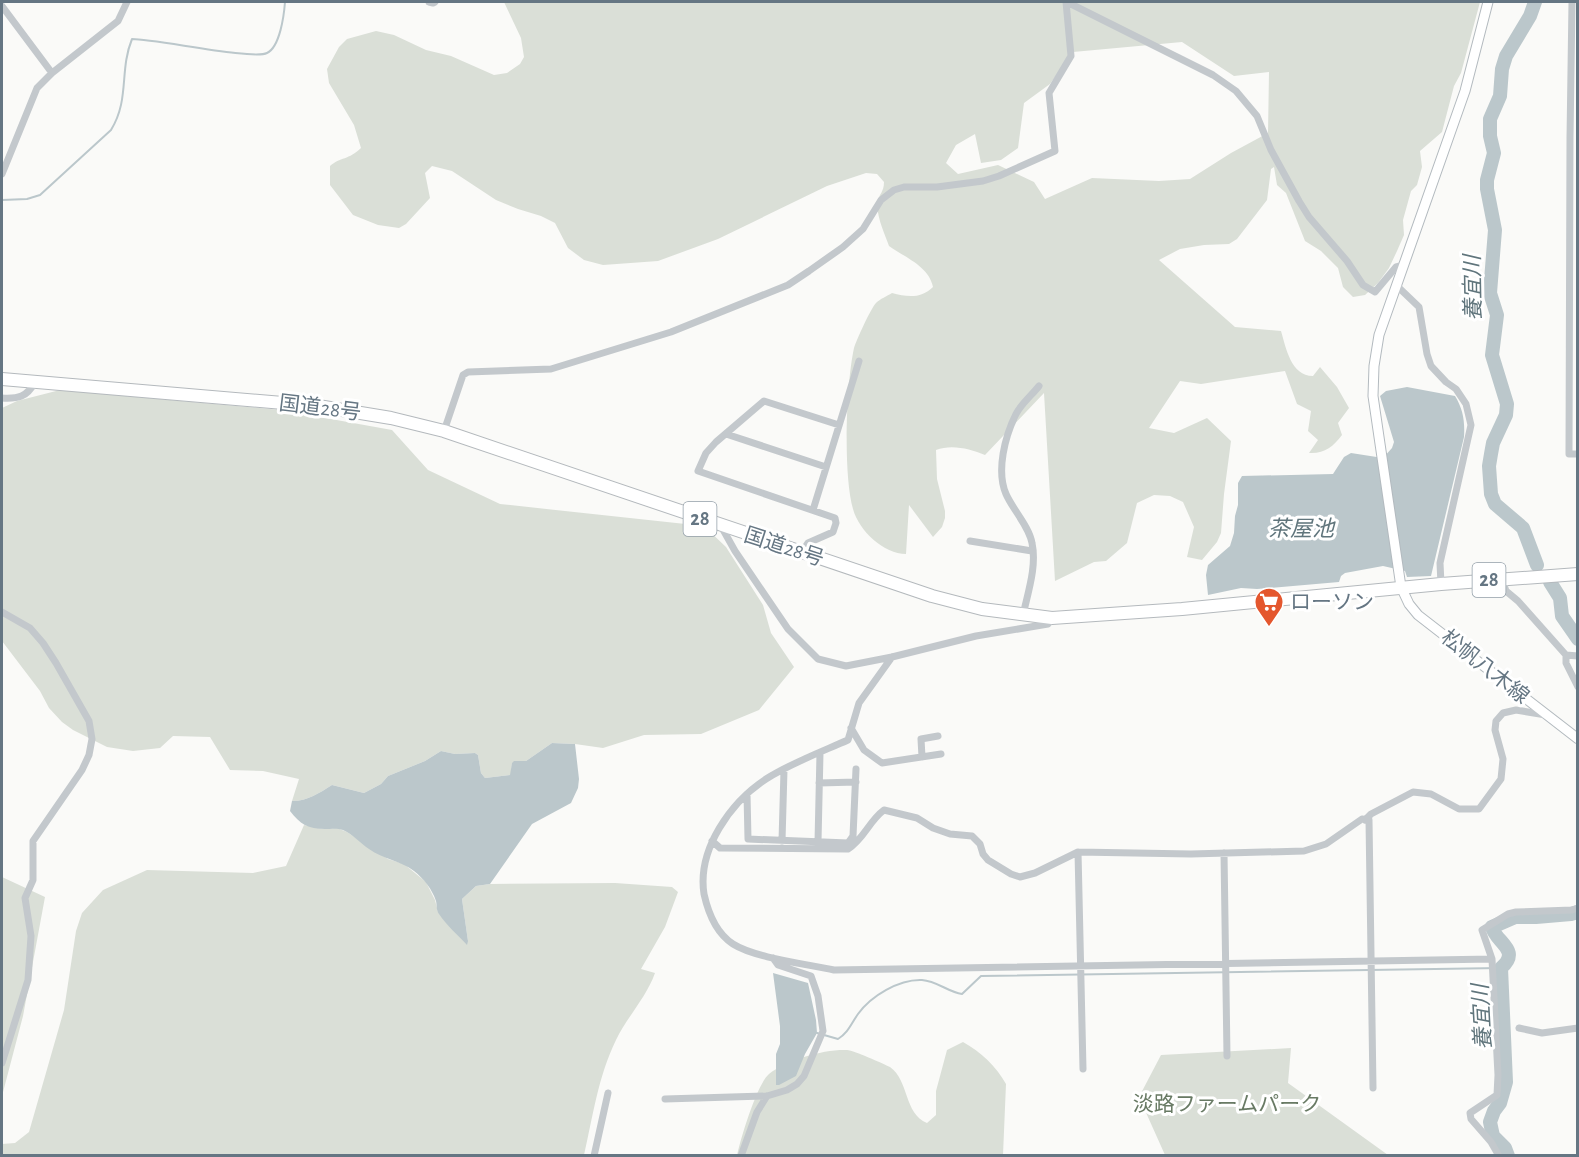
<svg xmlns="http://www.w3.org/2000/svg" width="1579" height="1157" font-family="'Alegreya Sans','Noto Sans JP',sans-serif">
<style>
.green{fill:#dadfd7;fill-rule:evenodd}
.water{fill:#bbc7cb}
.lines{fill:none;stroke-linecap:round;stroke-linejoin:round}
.stream{stroke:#bbc7cb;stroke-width:2}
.river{stroke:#bbc7cb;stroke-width:14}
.secondary-casing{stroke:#b3babf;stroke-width:11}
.highway-casing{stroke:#b4b9bd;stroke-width:14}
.street{stroke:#c3c8cc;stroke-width:7}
.secondary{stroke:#fff;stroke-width:9}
.highway{stroke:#fff;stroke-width:12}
.labels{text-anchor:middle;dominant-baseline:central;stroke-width:6;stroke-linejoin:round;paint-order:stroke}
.shield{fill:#fff;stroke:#939fa8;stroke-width:1.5}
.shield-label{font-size:20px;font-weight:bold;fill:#657683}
.street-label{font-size:21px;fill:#657683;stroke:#fff}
.poi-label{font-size:21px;fill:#657683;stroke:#fff;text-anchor:start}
.park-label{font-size:21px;fill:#687a64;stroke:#fff}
.water-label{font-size:22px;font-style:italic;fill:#60757c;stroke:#fff}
</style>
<rect width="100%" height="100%" fill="#fafaf8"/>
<path class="green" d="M504 2H1480L1461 73 1454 86 1442 132 1420 151 1422 167 1417 185 1411 191 1403 220 1404 235 1397 251 1389 268 1378 283 1365 295 1353 297 1343 287 1338 268 1321 251 1305 241 1286 193 1277 185 1274 167 1271 169 1267 200 1237 239 1229 244 1204 245 1180 249 1159 260 1235 327 1281 331C1286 348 1291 376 1313 376L1320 367 1337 387 1349 408 1338 423 1342 435C1333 447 1324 454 1309 453L1318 440 1308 431 1311 411 1297 404 1285 371 1201 384 1180 381 1149 428 1174 433 1207 418 1231 441 1224 494 1221 533 1217 542 1202 560 1187 557 1194 527 1183 502 1170 496 1154 495 1137 503 1127 543 1106 561 1094 562 1055 581 1044 393 985 455C970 449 952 444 936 450L937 479 945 511V518L942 527 933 537 909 505 906 554C884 554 859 531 853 509 843 474 846 385 854 348 856 341 871 308 876 303 880 299 887 296 892 293 907 297 921 299 933 287 929 266 904 257 889 246 885 234 875 214 878 201 879 194 884 192 884 182L877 174 866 173 827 186 718 239 658 261 603 265 584 260 568 248 555 223 541 216 518 209 496 200 452 171 432 166 425 173 430 198 406 224 399 228 378 225 353 215 330 185V166C340 157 349 160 361 148L354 125 329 83 327 69 339 47 347 39 376 31 394 35 426 50 451 56 494 75 507 73 520 64 524 57 521 38ZM1182 42 1234 76 1269 72 1268 133 1231 153 1190 179 1159 181 1092 178 1045 199 1034 182 998 165 958 174 946 163 956 145 975 134 981 163 1001 160 1018 148 1024 103 1050 84 1073 52Z
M60 390 281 410 392 430 428 470 500 504 704 526 726 547 763 605 771 633 794 667 759 710 701 734 644 735 603 748 575 744 552 743 526 761 512 763 511 775 485 778 481 773 478 755 475 753 455 754 441 751 425 761 388 776 381 784 364 793 332 785C319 793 308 801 292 801L299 779 263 771 230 770 210 737 173 736 160 748 133 751 107 747 73 730 62 722 49 708 40 691 2 641V408L17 401Z
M304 825 322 829 337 828 347 832 388 859 404 864 426 882 435 900 438 912 468 941 462 899 476 886 490 884 615 883 672 887 678 892 665 927 641 969 655 973C646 998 627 1017 616 1040 598 1077 593 1116 584 1155L2 1156V1144L15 1143 29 1132 64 1010 76 931 82 913 103 890 147 870 253 873 286 866Z
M2 877 45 897 23 1016 2 1096Z
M963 1042C981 1052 996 1066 1006 1084L1003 1155 737 1156C740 1140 757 1084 769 1074 786 1060 824 1049 847 1050 855 1051 882 1063 890 1067 909 1080 904 1114 927 1123L936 1115V1091L947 1050Z
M1291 1048 1288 1083 1388 1155H1165L1139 1097 1161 1055Z"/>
<path class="water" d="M1407 387 1455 396C1463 409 1465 421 1464 437L1431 576 1407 577 1405 571 1383 566 1345 573 1341 576 1339 582 1257 589 1241 588 1208 595 1206 575 1208 565 1230 546 1234 533 1235 516 1238 505V483L1242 476 1333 474 1344 457 1351 453 1383 458 1392 448 1394 442 1380 396 1386 391Z
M552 743 575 744 579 779 578 788 571 803 532 824 490 884 476 886 462 899 468 941 467 945C458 935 446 925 439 914 436 910 437 905 436 901 432 889 424 879 414 871 401 861 383 859 369 849 360 843 354 835 343 830 337 828 332 829 325 829 308 829 300 824 290 811L292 801C308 801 319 793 332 785L364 793 381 784 388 776 425 761 441 751 455 754 475 753 478 755 481 773 485 778 510 775 512 763 514 761H526Z
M773 973 808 983 816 1020 817 1033 805 1054 796 1076 779 1085H776V1054L780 1044V1026Z"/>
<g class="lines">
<path class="stream" d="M2 200 27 199 40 195 111 130C130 99 119 71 132 39 156 39 253 60 267 53 280 47 284 15 285 2
M817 1033 838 1039C848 1033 851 1024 858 1014 871 996 899 979 922 980 937 981 948 992 962 994L981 976 1501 968"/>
<path class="river" d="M1535 2 1530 16 1506 56 1502 69 1500 96 1490 119V136L1494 153 1487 180V189L1495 230 1490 293 1497 315 1492 355 1507 404 1506 415 1493 443 1491 454 1489 466 1491 494 1495 504 1523 528 1537 565
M1550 582 1560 598 1562 616 1578 639
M1508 1156 1505 1148 1493 1136 1490 1122 1494 1111 1500 1103 1506 1082 1501 968C1522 950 1495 942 1492 927L1515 917H1536L1571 914 1578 912"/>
<g class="secondary-casing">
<path id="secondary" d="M1488 2 1465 91 1379 335 1374 366 1373 396 1401 587 1409 604 1418 615 1578 739"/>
</g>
<g class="highway-casing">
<path id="highway" d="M2 379 318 406 391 418 444 431 932 596 982 609 1052 618 1182 609 1441 584 1578 574"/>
</g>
<path class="street" d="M429 2 433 3 435 2
M1067 2 1213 75 1236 91 1257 116 1271 150 1299 201 1309 217 1347 261 1363 285 1375 292 1396 267 1404 265
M1572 2 1570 138 1569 454H1578
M2 6 52 73
M2 174 37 88 52 73 118 21 127 2
M1396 285 1419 307 1427 354 1431 366 1446 382 1456 389 1466 404 1471 425 1440 563 1441 584
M2 398C18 399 27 397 35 382
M444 431 463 375 468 372 551 369 671 332 788 285 809 271 843 247 863 229 881 200 894 190 904 187H937L983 181 999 176 1055 151 1049 93 1071 56 1066 2
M726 434 826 467
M813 510 859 361
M721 526 735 551 788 629 818 659 846 666 892 657 976 636 1048 624 1052 618
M970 541 1032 551
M802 552 808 543 833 532 836 523 835 518 698 471 706 453 716 442 764 401 839 425
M1502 579 1506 591 1518 601 1566 655V663L1578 687
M2 612 30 628 43 643 56 663 89 721 92 739 89 755 82 770 33 841V880L25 898 31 936 28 980 2 1063
M1023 615C1028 592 1037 566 1032 543 1029 526 1013 510 1006 494 996 471 1005 436 1016 414 1021 404 1032 395 1039 386
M1566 655 1578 656
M892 657 859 703 848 740C821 752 791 763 766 779 731 802 697 849 704 894 708 912 716 933 733 944 755 958 807 964 834 970L1492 959
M851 728 864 750 882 763 941 754
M922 757 921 739 938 736
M819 783 856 782
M747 794 748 839 848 843 853 836 856 769
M1365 820 1371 814 1413 792 1431 794 1459 809H1479L1501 779 1503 759 1495 730 1496 721 1503 713 1516 710 1546 715
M712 841 720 848 848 849C864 839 869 821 884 810L917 818 933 828 950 834 972 836 980 844 983 854 988 860 1011 874 1020 877 1035 873 1078 852 1191 854 1304 851 1326 844 1362 819 1369 820 1373 1088
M782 841 784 770
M818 842 820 753
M1078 852 1083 1069
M1224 853 1227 1056
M1519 1028 1542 1033 1578 1028
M665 1099 767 1096 787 1090 797 1084 804 1076 823 1031 818 996 811 976 778 965 773 958
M594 1156 608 1093
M741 1156 757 1112 767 1096
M1499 1156 1491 1142 1471 1119 1470 1113 1497 1095 1498 1075 1492 959 1482 930 1508 914 1516 912 1572 910 1578 908"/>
<use href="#secondary" class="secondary"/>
<use href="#highway" class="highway"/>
</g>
<defs>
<g id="supermarket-pin" transform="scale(1.5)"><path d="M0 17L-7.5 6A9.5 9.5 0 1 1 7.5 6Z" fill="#e4572e" stroke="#fff"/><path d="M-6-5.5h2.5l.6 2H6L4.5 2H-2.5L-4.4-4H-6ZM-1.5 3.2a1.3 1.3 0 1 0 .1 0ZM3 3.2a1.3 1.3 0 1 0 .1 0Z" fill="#fff"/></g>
</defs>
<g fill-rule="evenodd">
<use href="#supermarket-pin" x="1269" y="602"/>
</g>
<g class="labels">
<g class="shield">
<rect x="683.5" y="502" width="33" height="34" rx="4.5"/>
<rect x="1472.5" y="563" width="33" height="34" rx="4.5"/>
</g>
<g class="shield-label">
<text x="700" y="519">28</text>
<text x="1489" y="580">28</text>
</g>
<g class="street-label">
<text transform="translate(320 408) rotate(7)">国道28号</text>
<text transform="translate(784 547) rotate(18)">国道28号</text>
<text transform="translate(1485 667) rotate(38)">松帆八木線</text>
</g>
<g class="poi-label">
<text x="1290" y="602">ローソン</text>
</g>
<g class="park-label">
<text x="1227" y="1104">淡路ファームパーク</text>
</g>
<g class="water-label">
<text transform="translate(1473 288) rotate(-91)">養宜川</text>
<text x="1301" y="529">茶屋池</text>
<text transform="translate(1482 1017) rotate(-93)">養宜川</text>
</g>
</g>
<rect width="1579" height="1157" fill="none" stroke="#657683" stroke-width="6"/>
</svg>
